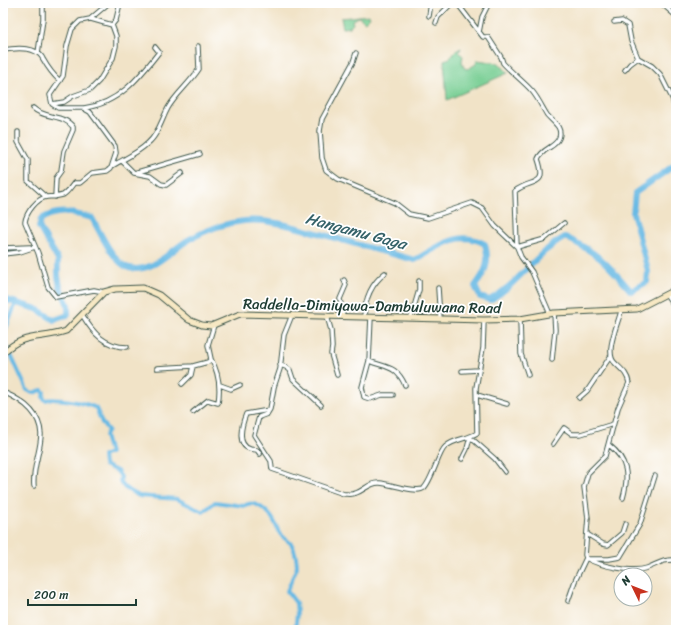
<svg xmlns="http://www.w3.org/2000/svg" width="679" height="633" font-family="Sriracha,sans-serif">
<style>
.green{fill:#77ce93;stroke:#4b8664}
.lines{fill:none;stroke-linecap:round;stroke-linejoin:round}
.canal{stroke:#69bae4;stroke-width:4}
.river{stroke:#69bae4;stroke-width:6}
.street-casing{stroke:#3e564a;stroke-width:5.5}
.secondary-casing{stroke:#3e564a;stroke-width:7}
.street{stroke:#fff;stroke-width:3.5}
.secondary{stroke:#f7e8c3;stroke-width:5}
.labels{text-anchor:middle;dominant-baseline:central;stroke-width:3.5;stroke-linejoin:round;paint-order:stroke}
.street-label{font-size:15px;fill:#1f3d34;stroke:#fff}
.water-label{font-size:16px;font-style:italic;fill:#356269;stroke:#fff}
</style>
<rect width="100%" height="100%" fill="#fff"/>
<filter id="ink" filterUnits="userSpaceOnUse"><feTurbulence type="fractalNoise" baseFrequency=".025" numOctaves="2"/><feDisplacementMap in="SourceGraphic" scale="8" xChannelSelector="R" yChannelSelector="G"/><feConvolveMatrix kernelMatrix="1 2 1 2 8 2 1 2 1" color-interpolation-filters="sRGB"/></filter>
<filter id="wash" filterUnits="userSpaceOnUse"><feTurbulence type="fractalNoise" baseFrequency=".012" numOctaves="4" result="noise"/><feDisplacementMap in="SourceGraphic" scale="16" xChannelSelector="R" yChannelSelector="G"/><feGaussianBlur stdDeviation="0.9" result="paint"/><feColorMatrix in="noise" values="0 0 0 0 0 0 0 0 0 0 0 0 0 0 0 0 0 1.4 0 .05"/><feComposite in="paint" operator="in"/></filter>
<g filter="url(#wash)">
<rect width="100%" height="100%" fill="#f1e3c7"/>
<path class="green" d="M369 15 370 17 365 22 359 17 352 20 353 24 350 27 343 28 341 18Z
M461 48 459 52 463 56 462 61 464 68 468 69 476 64 477 60 499 63 508 73 447 100 444 60 450 58 454 52Z"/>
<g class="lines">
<path class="canal" d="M16 303 3 336 4 344 11 355 27 390 33 393 42 390 44 392 43 397 45 400C55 397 87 403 96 408L102 423 108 430 105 436 110 453 103 456 104 465 117 471 121 477 120 482 125 488 139 496 177 499 203 512 215 502 244 506C254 498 269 512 274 521 276 524 277 529 279 532 282 538 289 540 292 545 295 551 297 560 297 567L287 591 296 603 297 614 295 630"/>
<path class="river" d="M3 299 37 309 54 320 68 315V305L60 287 58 276V260L39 227 41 219C59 208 73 213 92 218 100 232 114 264 129 268 153 274 170 250 190 239 206 230 224 223 244 221 267 218 298 228 321 234 352 243 384 252 415 260 438 247 458 229 485 244 490 262 486 272 475 286L480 297 490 300C519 284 534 254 565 237 598 253 607 263 631 291L647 282 648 271 633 213 635 193 676 164"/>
</g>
</g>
<g filter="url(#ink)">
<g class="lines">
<g class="street-casing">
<path id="street" d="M457 3 483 37H488L501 57 503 63C512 73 523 81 532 91 538 98 542 107 547 115 553 122 563 127 559 138 555 148 542 148 538 159 548 188 532 178 515 191L517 247 521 257 532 272 550 314
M621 3H629
M661 3 676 16
M429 16 431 3
M614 22 622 21 628 25 631 41 638 58 652 66 660 74 673 100 676 120
M436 23 438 17 452 3
M112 25 116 20 120 3
M479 32 482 17 489 3
M3 50C15 48 37 46 43 59 48 68 52 74 60 81
M38 53 43 19V3
M356 53 353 62 322 119 320 131 322 158 326 170 338 179 395 203 409 214 428 218 472 203 482 208 495 226 517 247 545 239 564 223
M625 70 630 64 638 58
M52 104 64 102 73 96 90 90 99 81 113 58 116 46V36L112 25 91 19
M33 108C44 119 64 114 73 127V130L64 151 61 171 56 178 55 197
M84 108C118 104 139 78 159 52L155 47
M18 132V142L28 160V181L46 197
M122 161 134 173 150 176 161 184 166 185 182 173
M112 166C124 159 138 153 148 143 158 135 162 119 168 108 176 94 190 83 199 69L198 46
M134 173 200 154
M676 181V183
M3 248 30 247
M3 254 20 252 35 247
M438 288 440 319
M104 292 94 290 56 297 48 287 38 253 25 222C26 213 37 198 47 197 53 196 58 197 63 195 67 193 71 187 74 183H80L92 173 107 171 111 168 116 153 115 146 90 112 83 108H58L52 104 50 95 63 76 67 46 72 29 80 21 90 19 109 3
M666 294 676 309
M621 311C618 324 604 353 615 363 622 370 627 373 629 383L618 408 605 456 588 473 584 487 588 518 585 555 586 558C599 566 633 573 647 568 658 564 663 559 676 560
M292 315 284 335 280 369 274 387 270 409 267 414 259 417 254 435 271 461 272 469 344 494C347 494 352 495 356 493 365 490 370 482 380 483 391 484 417 494 424 488 432 480 439 452 445 447 455 438 466 440 477 433L476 388 483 348 484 320
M83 316C93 333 105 347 127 347
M327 316 331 330 332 347 331 354 337 375
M343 316 340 299 346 285 344 280
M364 317C365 298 371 284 385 273
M371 317 369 361 362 387 364 397 370 399 382 395H393
M411 317 419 290V281
M520 319 521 354 528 375
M552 360 555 330 554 313
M369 361C386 368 396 365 405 385
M280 365 286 367 290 370 293 379 321 405
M157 368 193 366
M462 371 478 370
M182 384 191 375 193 366 208 362 211 359 208 345 214 325
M220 385 231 389 240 385
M3 392C20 399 40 412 41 434 41 451 32 468 34 486
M477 395 507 404
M579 398 587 391 610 357
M193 412 208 400 218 403C221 386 219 373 211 359
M553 444 564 428 572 434H581L613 424
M609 445C628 460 629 476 623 498
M260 454 257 450C254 449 252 450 250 449 236 445 242 424 246 414L269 410
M462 459 467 449 470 437 495 459 505 472
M587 534 603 544 608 545 622 533 625 524
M589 559H609L620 557 640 524 655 476
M568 601 575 581 586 558"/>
</g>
<g class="secondary-casing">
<path id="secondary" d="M3 353C24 332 41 340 66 331L104 292 115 289 143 288 159 295 189 320 202 325 211 326 240 314 484 320 520 319 554 313 637 309 676 289"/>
</g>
<use href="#street" class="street"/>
<use href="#secondary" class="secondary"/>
</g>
</g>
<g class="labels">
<g class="street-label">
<text transform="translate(372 306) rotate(1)">Raddella-Dimiyawa-Dambuluwana Road</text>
</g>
<g class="water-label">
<text transform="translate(356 231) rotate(15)">Hangamu Gaga</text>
</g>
</g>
<rect width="679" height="633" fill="none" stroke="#fff" stroke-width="16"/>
<g transform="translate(633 587) rotate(313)"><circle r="19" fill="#ffffff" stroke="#a5b1ae"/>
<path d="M0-3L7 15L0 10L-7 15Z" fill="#c8321e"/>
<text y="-6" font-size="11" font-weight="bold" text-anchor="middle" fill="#1f3d34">N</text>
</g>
<path d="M28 599v6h108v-6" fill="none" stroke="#1f3d34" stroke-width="2"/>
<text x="34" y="599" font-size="12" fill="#1f3d34" stroke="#ffffff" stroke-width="3" paint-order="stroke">200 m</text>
</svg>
